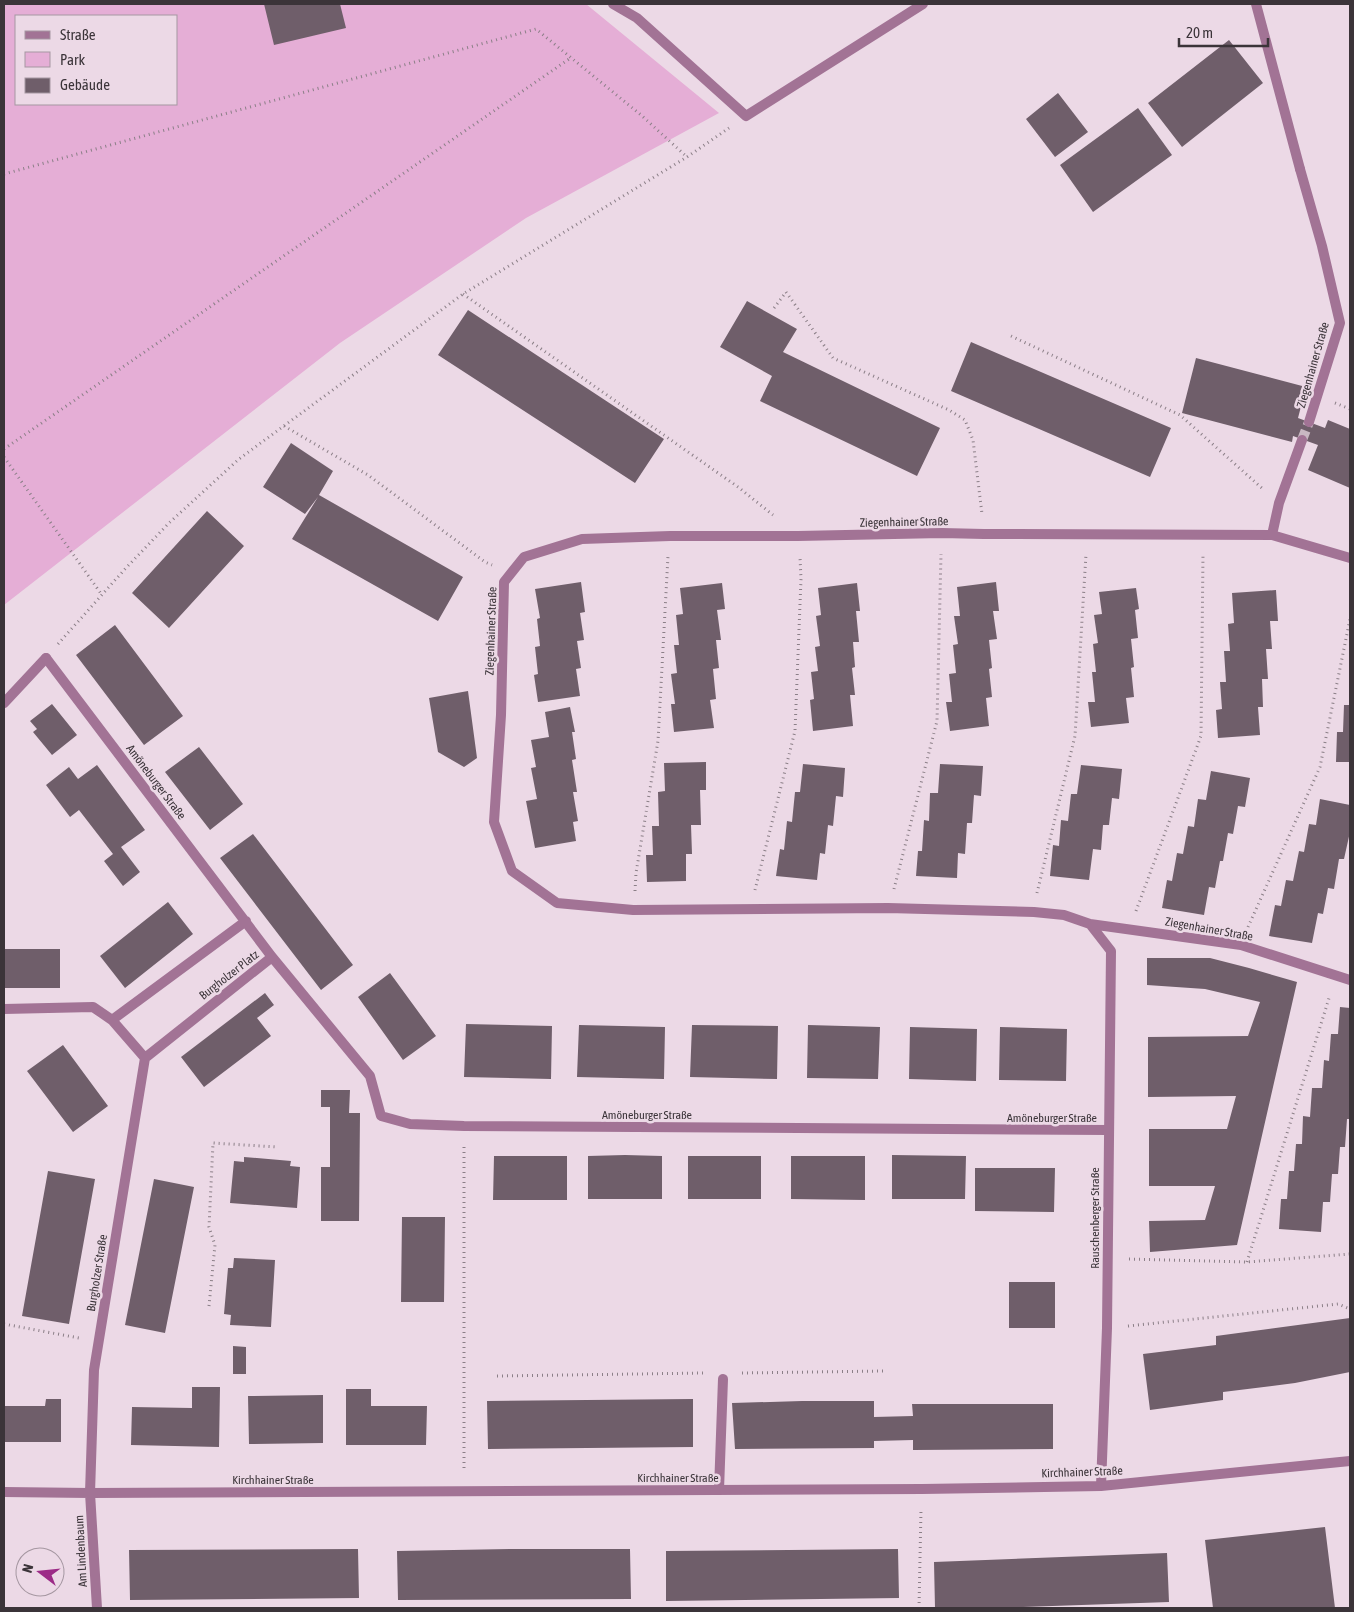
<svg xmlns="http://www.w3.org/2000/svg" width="1354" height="1612" font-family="'Asap Condensed',sans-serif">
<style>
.green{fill:#e5aed6;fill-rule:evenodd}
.building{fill:#6f5e6a}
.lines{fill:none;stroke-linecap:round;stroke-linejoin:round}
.street-tunnel{stroke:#c9b8c3;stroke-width:10;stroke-dasharray:10 5;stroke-linecap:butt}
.path{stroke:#8b7f87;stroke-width:3;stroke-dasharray:1 4;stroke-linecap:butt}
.lane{stroke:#a27395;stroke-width:10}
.street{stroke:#a27395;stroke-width:10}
.labels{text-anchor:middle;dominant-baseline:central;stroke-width:5;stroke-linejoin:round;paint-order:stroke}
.street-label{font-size:12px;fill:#3b3439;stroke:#ecd9e6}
</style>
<rect width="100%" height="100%" fill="#ecd9e6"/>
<path class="green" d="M4 4H586L719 113 526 218 340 343 4 605ZM16 16H176V104H16Z"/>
<path class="building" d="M264 4H340L346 28 274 45Z
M1229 40 1263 83 1182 147 1148 103Z
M1058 93 1088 132 1055 157 1026 119Z
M1138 108 1172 155 1093 212 1060 165Z
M747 301 797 329 783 352 940 428 917 476 760 401 772 376 720 347Z
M468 310 664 439 635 483 438 355Z
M971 342 1171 428 1150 477 951 391Z
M1196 358 1306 387 1298 418 1325 428 1328 420 1350 429V488L1308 470 1318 445 1293 436 1292 442 1182 413Z
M291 443 333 471 319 495 463 577 438 621 292 539 318 497 305 514 263 487Z
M207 511 244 546 169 628 132 593Z
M581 582 585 612 580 613 584 640 577 641 581 668 576 669 580 696 538 702 534 675 538 674 535 647 540 646 537 619 540 618 535 589Z
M996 582 999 611H993L997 639 989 640 992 668 989 669 992 697 986 698 989 726 950 731 946 702H952L949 674 956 673 953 645 958 644 954 616H960L957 587Z
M722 583 725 609 717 610 721 640H716L719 668 713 669 716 699 710 700 714 728 674 732 671 704H675L671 674 677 673 674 645H679L676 615 683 614 680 588Z
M857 583 860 611H856L859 642H853L855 667 852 668 855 695H850L853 726 813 731 810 700 814 699 811 672 818 671 815 647 820 646 816 616 821 615 818 588Z
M1136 588 1139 609 1135 610 1138 638 1131 639 1134 667 1131 668 1134 697 1126 698 1129 723 1091 727 1088 702H1095L1092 672H1096L1093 644 1098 643 1094 615 1102 614 1099 592Z
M1276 590 1278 621H1270L1272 649H1266L1268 679H1262L1263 707H1258L1260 735 1218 738 1216 710 1222 709 1220 682H1226L1224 651H1230L1228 624 1234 623 1232 593Z
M115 625 183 716 144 745 76 655Z
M468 691 477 758 464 767 438 752 429 698Z
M52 704 77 735 52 755 33 732 37 729 30 721Z
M1344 705H1350V762H1336L1337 732H1343Z
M570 707 575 732H572L576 759 572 760 577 792H573L578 821 573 822 576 841 535 848 526 801 537 799 531 768 536 767 531 740 549 737 545 712Z
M199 747 243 804 210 830 165 772Z
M706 762V790H700L701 825H691L692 854H686V881L647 882 646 855H653L652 826H659L658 792 665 791 664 763Z
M803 764 845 768 843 797 836 796 833 826 828 825 825 854 820 853 817 880 776 876 780 849 784 850 787 821 792 822 795 792H800Z
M940 764 983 766 981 796 974 795 972 823H967L965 854 958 853 957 878 916 876 918 851H922L924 820 929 821 930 793H938Z
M97 765 145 830 121 847 140 872 123 886 104 861 113 854 79 810 70 817 46 785 69 767 78 779Z
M1081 765 1122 769 1119 799 1112 798 1109 825H1103L1101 850 1093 849 1089 880 1050 876 1053 845 1059 846 1061 820 1068 821 1071 794H1077Z
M1211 771 1250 778 1245 807 1238 806 1233 834 1228 833 1223 861H1220L1215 888 1209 887 1204 915 1162 908 1167 880 1172 881 1177 853 1183 854 1188 826 1194 827 1198 799 1206 800Z
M1320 799 1350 805V832L1344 859H1339L1334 889 1328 888 1323 914 1318 913 1312 943 1269 936 1275 905 1281 906 1286 880 1293 881 1299 851 1304 852 1309 824 1316 825Z
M253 834 353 965 321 990 220 858Z
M168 902 193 934 125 988 100 956Z
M4 949H60V988H4Z
M1147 958H1210L1249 968 1297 982 1237 1245 1150 1252 1149 1221 1205 1220 1215 1186H1149V1129H1227L1236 1096 1148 1097V1037L1248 1036 1260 1002 1205 989 1147 985Z
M390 973 436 1036 403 1060 358 997Z
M265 993 274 1005 257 1018 271 1036 204 1087 181 1057Z
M1340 1007 1350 1008V1119H1347L1345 1147H1340L1338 1174H1332L1330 1202H1323L1321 1232 1279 1229 1281 1199H1287L1289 1171H1294L1296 1144H1302L1303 1116 1310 1117 1312 1088H1322L1324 1060 1329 1061 1331 1034H1338Z
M466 1024 552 1026 551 1079 464 1077Z
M579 1025 665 1027 664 1079 577 1077Z
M692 1025 778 1026 777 1079 690 1077Z
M808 1025 880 1027 878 1079 807 1078Z
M910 1027 977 1029 976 1081 909 1079Z
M1000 1027 1067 1029 1066 1081 999 1080Z
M63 1045 108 1106 73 1132 27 1071Z
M321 1090H350L349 1113H360L359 1221H321V1167H330V1107H321Z
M625 1155 662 1156V1199H588V1156Z
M892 1155 966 1156 965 1199H892Z
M494 1156H567V1200H493Z
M688 1156H761V1199H688Z
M791 1156H865V1200L791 1199Z
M244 1157 291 1161 290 1166 300 1167 297 1208 230 1203 234 1161 244 1162Z
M975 1168H1055L1054 1212 975 1211Z
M48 1171 95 1179 69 1324 22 1316Z
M154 1179 194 1187 165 1333 125 1325Z
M402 1217H445L444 1302H401Z
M234 1258 275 1260 271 1327 230 1325 231 1315 224 1314 228 1268H233Z
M1009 1282H1055V1328H1009Z
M1350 1318V1372L1295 1383 1223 1392V1400L1150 1410 1143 1354 1216 1345V1336Z
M233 1346 246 1347V1374H233Z
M192 1387H220L219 1447 131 1445 132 1407 192 1408Z
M346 1389H371V1406H427L426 1445H346Z
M323 1395V1443L249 1444 248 1396Z
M46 1399H61V1442H4V1406H45Z
M693 1399V1447L488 1449 487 1401Z
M802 1401H874V1417L913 1416 912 1404H1053V1449L913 1450V1440L874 1441V1448L735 1449 732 1403Z
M1325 1527 1335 1608H1213L1205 1540Z
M358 1549 359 1598 130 1600 129 1550Z
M512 1549H630L631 1599 398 1600 397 1551Z
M898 1549 899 1598 666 1601V1551Z
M1167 1553 1169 1602 995 1608H935L934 1562Z"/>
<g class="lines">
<path class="street-tunnel" d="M1302 440 1309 422"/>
<path class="path" d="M4 174 536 29 641 115 687 157
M463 294 738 487 773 515
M774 308 786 292 833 358 949 410 965 420 973 440 982 514
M1011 336 1180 415 1264 490
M1335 403 1350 409
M284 426 368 475 485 562 492 565
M4 449 572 57
M4 457 102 595
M58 644 125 569 169 523 239 459 463 294 687 157 729 128
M894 889 937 721 941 554
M755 890 795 731 801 579 800 557
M635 891 636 873 658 741 668 556
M1037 893 1075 736 1086 554
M1136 911 1201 736 1203 554
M1248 927 1320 767 1350 619
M464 1147V1470
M1129 1259 1247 1262 1350 1254
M1247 1262 1330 995
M209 1306 215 1245 209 1227 213 1143 277 1147
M4 1324 79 1338
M1128 1326 1338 1304 1350 1309
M742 1373 884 1371
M497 1376 704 1373
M919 1608 921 1509"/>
<path class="lane" d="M613 4 637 18 746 116 923 4
M1256 4 1300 169
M4 703 46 658
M719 1490 723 1379"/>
<path class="street" d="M1300 169 1322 246 1340 323 1309 422
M1272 535 1279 503 1302 440
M46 658 272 957 370 1076 381 1116 410 1124 464 1126 1109 1130
M1090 924 1241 945 1350 980
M4 1009 93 1007 112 1020 145 1058
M112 1020 246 921
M145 1058 272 957
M1101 1486 1107 1328 1111 951 1090 924 1064 915 1034 912 888 908 633 910 557 903 512 871 494 822 501 715 504 582 524 557 582 539 670 536H798L942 533 984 534 1272 535 1350 558
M4 1492 90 1493 922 1489 1101 1486 1350 1461
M97 1608 90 1493 94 1370 145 1058"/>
</g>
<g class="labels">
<g class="street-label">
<text transform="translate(1313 365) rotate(-74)">Ziegenhainer Straße</text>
<text transform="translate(904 522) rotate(-1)">Ziegenhainer Straße</text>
<text transform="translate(491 631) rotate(-88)">Ziegenhainer Straße</text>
<text transform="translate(156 782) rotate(53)">Amöneburger Straße</text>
<text transform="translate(1209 929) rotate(10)">Ziegenhainer Straße</text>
<text transform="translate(229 975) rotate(-38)">Burgholzer Platz</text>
<text x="647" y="1115">Amöneburger Straße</text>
<text x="1052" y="1118">Amöneburger Straße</text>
<text transform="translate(1095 1218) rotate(-90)">Rauschenberger Straße</text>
<text transform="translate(97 1273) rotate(-81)">Burgholzer Straße</text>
<text transform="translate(1082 1472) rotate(-2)">Kirchhainer Straße</text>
<text x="678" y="1478">Kirchhainer Straße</text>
<text x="273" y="1480">Kirchhainer Straße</text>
<text transform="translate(81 1551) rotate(-93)">Am Lindenbaum</text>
</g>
</g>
<rect width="1354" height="1612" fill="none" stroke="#3b3439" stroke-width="10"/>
<rect x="15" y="15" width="162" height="90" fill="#ecd9e6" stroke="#a597a1"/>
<rect x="25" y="31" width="25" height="8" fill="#a27395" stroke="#a597a1"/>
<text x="60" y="40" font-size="15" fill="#3b3439">Straße</text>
<rect x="25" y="52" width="25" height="15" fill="#e5aed6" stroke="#a597a1"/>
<text x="60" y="65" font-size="15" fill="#3b3439">Park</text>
<rect x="25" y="78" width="25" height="15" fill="#6f5e6a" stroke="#a597a1"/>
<text x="60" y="90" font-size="15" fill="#3b3439">Gebäude</text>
<g transform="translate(40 1572) rotate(286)"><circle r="24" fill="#ecd9e6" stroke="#a597a1"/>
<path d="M0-4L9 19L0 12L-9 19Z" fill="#9c2b87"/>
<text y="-8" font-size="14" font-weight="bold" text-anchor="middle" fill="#3b3439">N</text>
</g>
<path d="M1179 38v8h89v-8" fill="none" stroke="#3b3439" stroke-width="2.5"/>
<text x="1186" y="38" font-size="15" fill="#3b3439" stroke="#ecd9e6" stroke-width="4" paint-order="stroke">20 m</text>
</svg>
